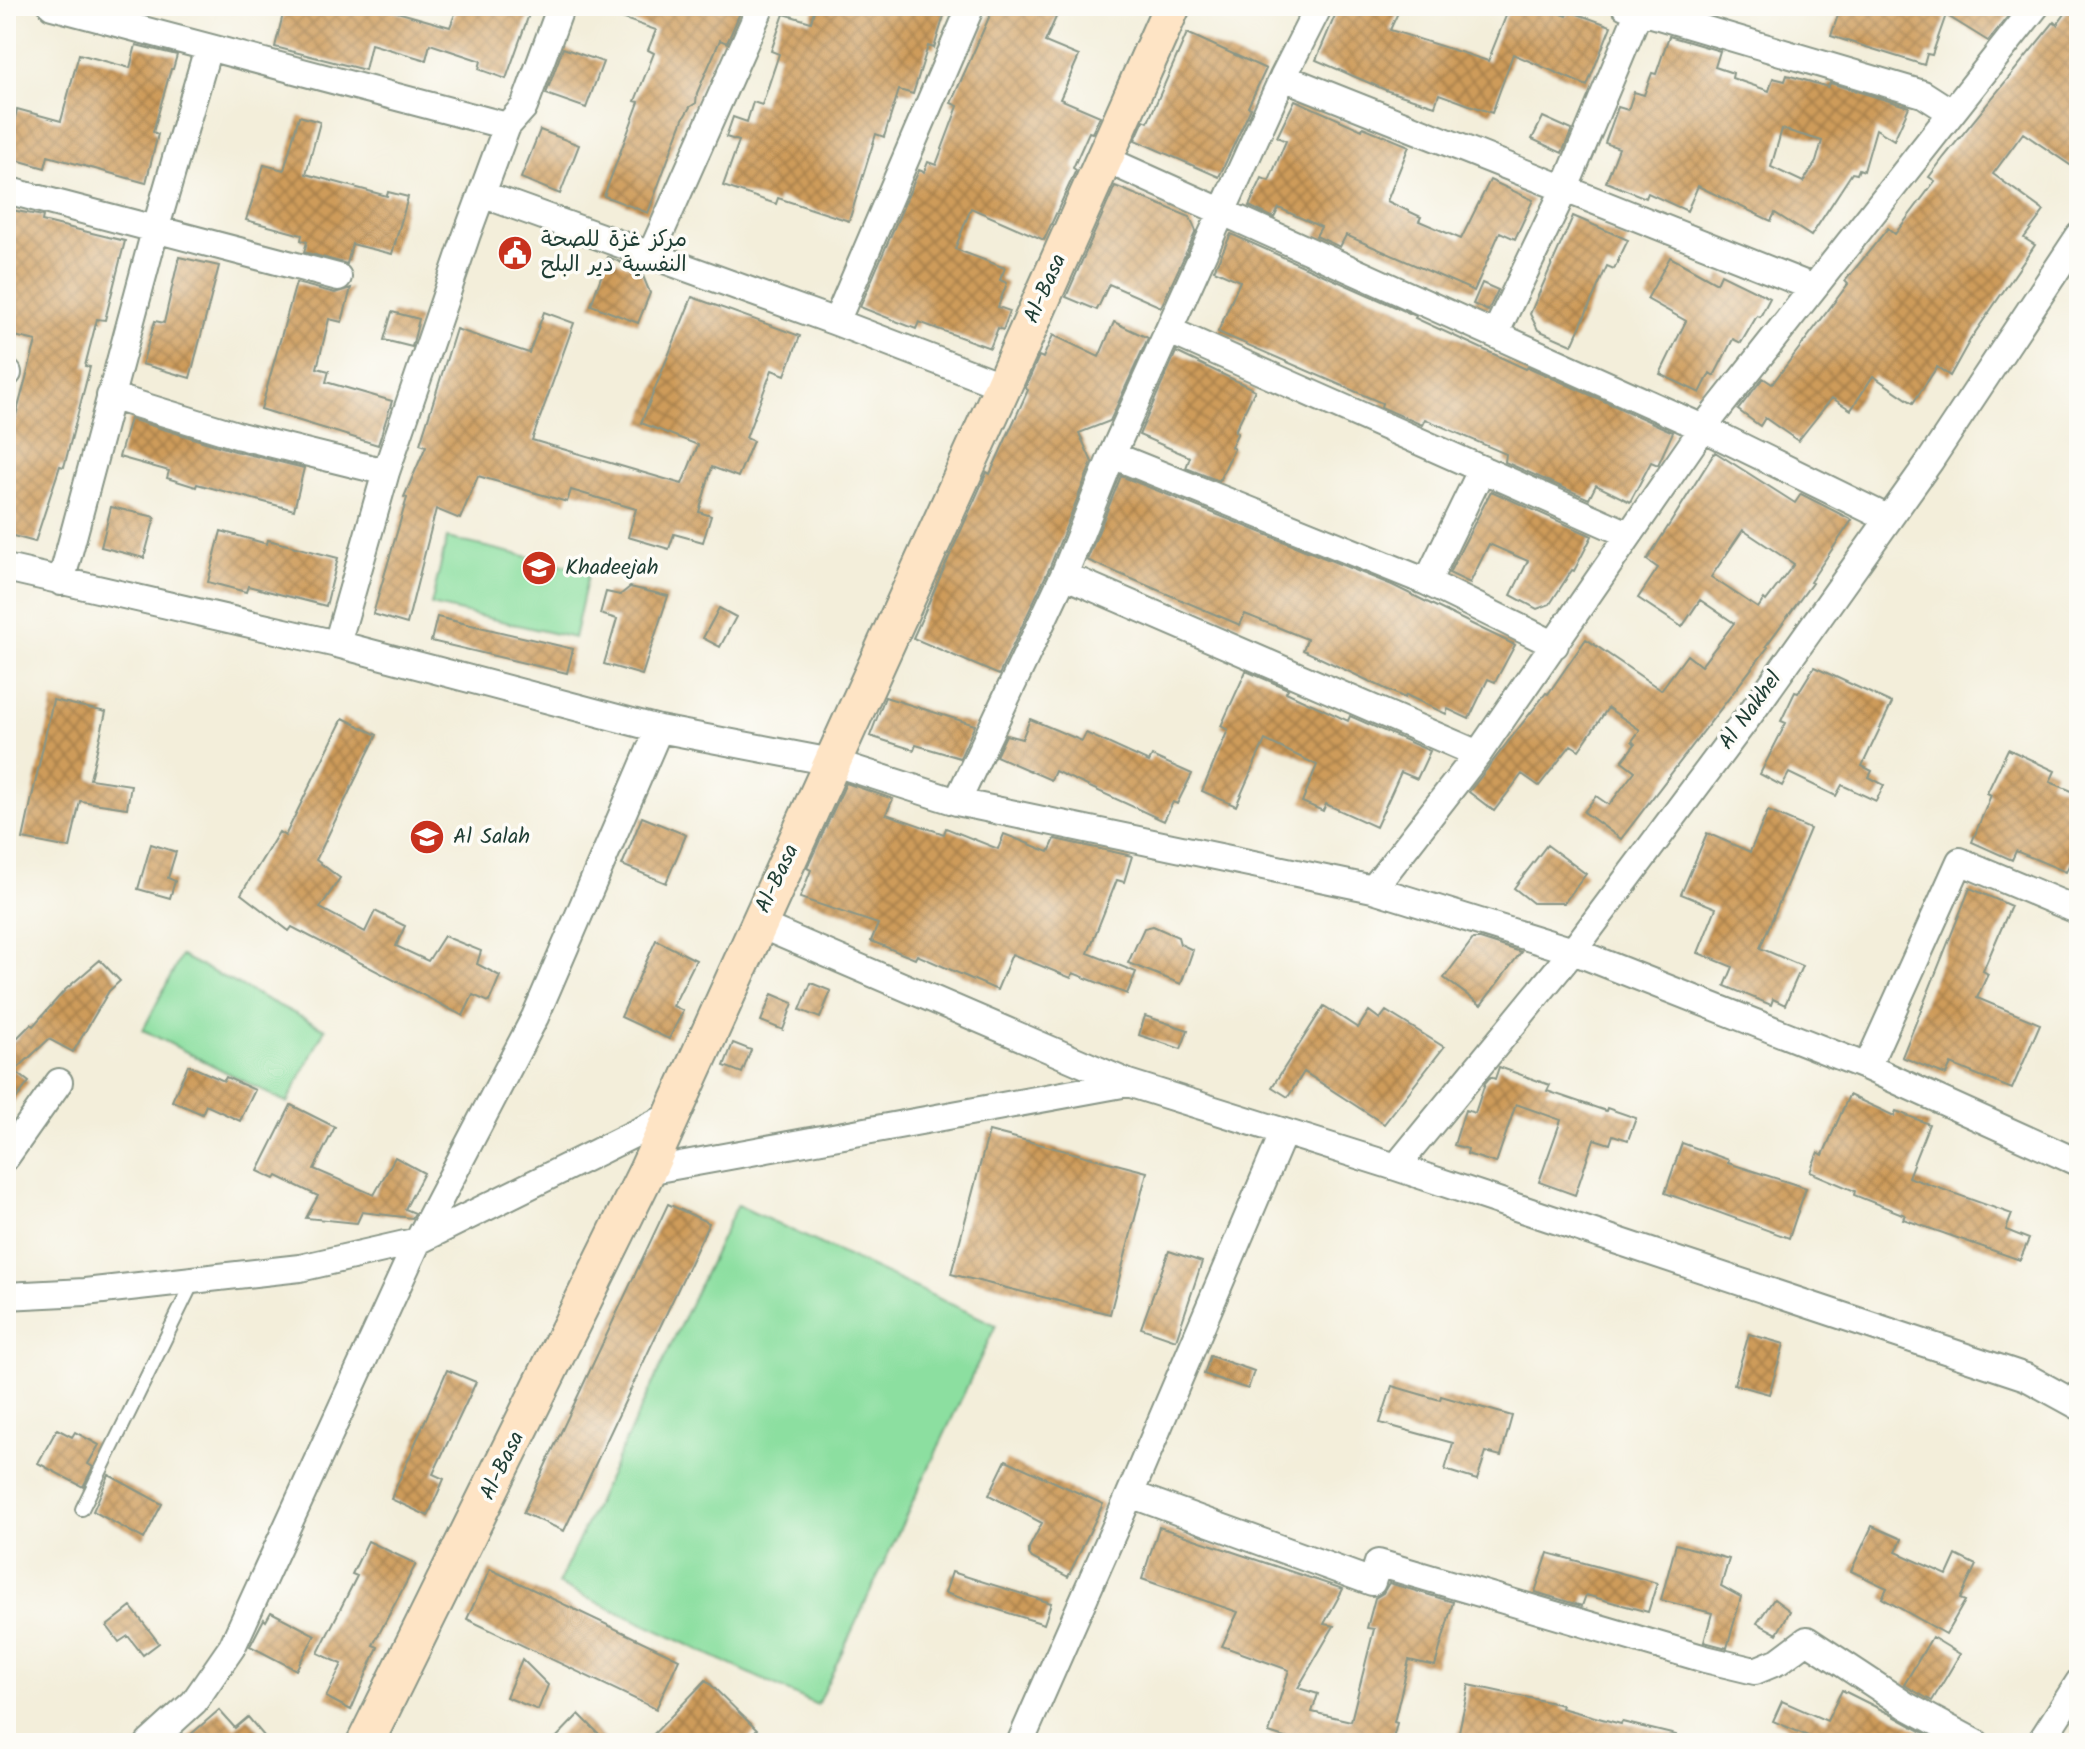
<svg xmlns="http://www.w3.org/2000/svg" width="2085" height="1749" font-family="Kalam,'Playpen Sans Arabic',sans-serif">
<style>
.garden{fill:#8cdfa0;stroke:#568e6a;stroke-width:2}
.building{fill:url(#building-cross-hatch);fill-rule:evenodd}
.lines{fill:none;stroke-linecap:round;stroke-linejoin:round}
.lane-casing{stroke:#899687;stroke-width:16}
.street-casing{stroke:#899687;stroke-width:30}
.secondary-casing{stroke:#899687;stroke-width:40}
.lane{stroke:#fff;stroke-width:12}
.street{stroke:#fff;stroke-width:26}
.secondary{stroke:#fee4c5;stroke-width:36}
.labels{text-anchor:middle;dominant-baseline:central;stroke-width:7;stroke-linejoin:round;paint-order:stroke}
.poi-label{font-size:22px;fill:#1f3d34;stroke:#fdfcf7;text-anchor:start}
.street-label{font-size:22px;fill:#1f3d34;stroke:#fdfcf7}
</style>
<defs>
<pattern id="building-cross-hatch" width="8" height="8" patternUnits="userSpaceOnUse" patternTransform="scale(2)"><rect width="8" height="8" fill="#ce9b5a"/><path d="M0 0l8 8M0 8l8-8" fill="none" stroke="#a7804b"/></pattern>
</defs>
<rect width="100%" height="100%" fill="#fdfcf7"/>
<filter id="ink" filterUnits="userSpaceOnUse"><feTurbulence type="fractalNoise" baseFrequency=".0125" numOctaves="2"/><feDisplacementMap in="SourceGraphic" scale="16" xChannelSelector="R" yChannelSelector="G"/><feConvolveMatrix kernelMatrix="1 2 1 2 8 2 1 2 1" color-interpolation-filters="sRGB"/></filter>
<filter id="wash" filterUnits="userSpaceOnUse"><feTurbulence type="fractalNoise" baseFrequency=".006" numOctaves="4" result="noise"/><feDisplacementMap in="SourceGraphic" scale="32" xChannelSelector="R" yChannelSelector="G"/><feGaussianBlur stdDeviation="1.8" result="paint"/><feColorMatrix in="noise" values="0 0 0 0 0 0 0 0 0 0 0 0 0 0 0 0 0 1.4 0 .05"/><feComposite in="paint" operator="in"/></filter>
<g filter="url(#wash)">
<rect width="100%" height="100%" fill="#f3eeda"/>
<path class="garden" d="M447 538 589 571 574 638 431 605Z
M181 956 325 1029 287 1103 143 1030Z
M737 1205 996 1325 817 1705 558 1584Z"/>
<g id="blocks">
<path class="building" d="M285 6H376L450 27 458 6H532L506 79 479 69 481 61 430 44 426 60 371 44 365 70 275 47Z
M597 6H743L727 43 720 40 697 93 696 103 690 107 683 119 648 213 604 196 639 102 635 101 654 53 648 50 656 30 596 9Z
M815 6H947L934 48 928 46 913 94 899 90 884 137 876 134 849 221 778 198 776 204 723 186 739 141 726 137 733 117 747 122 753 102 762 105 779 54 771 51 784 14 811 22Z
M994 6H1061L1045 42 1079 56 1060 99 1100 116 1092 133 1089 132 1073 168 1076 170 1044 240 971 208 955 249 1005 268 1000 280 1007 283 998 307 1010 311 1003 330 998 328 990 348 919 322 916 329 860 307 919 170 924 172 928 162 936 165 958 106 951 103Z
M1339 6H1401L1390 30 1488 61 1510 6H1540L1567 16 1569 11 1611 26 1587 86 1513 54 1492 113 1439 94 1435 106 1388 91 1316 60Z
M1841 6H2016L1988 41 1946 15 1932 55 1927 54 1924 65 1831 36Z
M2068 10 2079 19V171L2023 133 1993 174 2044 211 2024 238 2035 245 1970 340 1950 376 1937 367 1913 403 1873 376 1851 410 1832 398 1798 441 1765 418 1760 426 1738 410 1763 378 1772 384 1848 284 1845 281 1888 228 1895 234 1935 181 1929 177 1944 157 2054 22 2057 25Z
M1187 33 1266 69 1248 107 1251 108 1219 177 1135 140 1144 120 1148 122Z
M1669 36 1720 51 1715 67 1733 73 1732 78 1769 91 1773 78 1785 81 1787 75 1828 87 1830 83 1909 107 1894 140 1876 129 1864 171 1859 169 1857 174 1852 173 1811 236 1775 213 1771 221 1698 186 1687 211 1648 193 1646 198 1606 182 1619 148 1605 143 1618 107 1628 110 1634 92 1644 95 1652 73 1656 74ZM1782 129 1822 141 1816 162 1803 182 1771 167Z
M136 45 177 55 173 69H171L153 132 158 134 146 183 48 156 45 168 6 157 17 109 61 121 79 54 130 68Z
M563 48 603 62 586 108 546 94Z
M1295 100 1362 130 1363 127 1409 146 1387 201 1421 217 1419 221 1461 239 1490 180 1533 200 1515 239 1500 232 1474 291 1346 235 1340 247 1316 236 1321 227 1279 208 1274 218 1249 206 1262 178 1269 181 1286 141 1277 137Z
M299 116 320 122 306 174 387 196 388 192 408 197 392 254 352 244 347 264 304 252 307 242 301 240 302 235 246 220 264 165 284 170Z
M1543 117 1572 130 1562 153 1532 139Z
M540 130 579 145 560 194 521 178Z
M1115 186 1190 217 1196 231 1161 307 1109 284 1097 310 1066 297Z
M6 209 43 216 42 221 125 241 105 320 97 319 85 366 90 367 64 467 60 466 35 542 6 534V452L36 341 6 334Z
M1573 216 1628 240 1614 269 1607 266 1572 345 1538 330 1530 314Z
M1231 234 1416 316 1415 318 1526 369 1528 367 1673 432 1658 465 1651 462 1630 502 1596 485 1589 499 1505 462 1506 454 1425 419 1422 425 1381 407 1382 403 1218 332 1240 281 1214 270Z
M179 257 219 266 190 378 142 364 155 321 164 323Z
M608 257 641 271 650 293 638 323 591 305Z
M1670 257 1717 283 1721 274 1770 298 1760 317 1757 316 1741 343 1733 339 1714 376 1710 373 1700 393 1660 374 1686 321 1647 299Z
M296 283 335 293 351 288 342 322 329 319 317 368 329 371 326 382 392 401 378 445 261 409Z
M1482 283 1498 290 1488 311 1473 304Z
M692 297 800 336 785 375 772 370 746 438 753 441 738 477 712 467 699 512 711 516 703 542 674 534 669 549 628 537 636 509 571 490 567 502 478 476 460 519 436 509 407 624 373 614 407 498 404 497 426 446 420 444 456 329 529 353 544 312 574 323 532 440 682 484 698 445 641 423Z
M392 312 419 319 412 347 384 340Z
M1114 322 1148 338 1110 421 1079 433 1092 462 1049 569 999 675 913 638 987 472 990 474 1028 390 1025 388 1039 356 1043 358 1053 335 1099 357Z
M1176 352 1255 390 1235 431 1238 432 1231 447 1234 449 1219 481 1186 468 1190 457 1139 435Z
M130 419 235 451 304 468 294 510 197 484 196 487 167 478 169 471 119 457Z
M1715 452 1795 503 1801 494 1852 520 1810 582 1812 583 1766 646 1768 647 1621 839 1584 812 1596 796 1609 805 1635 771 1622 761 1635 744 1632 741 1640 730 1608 708 1579 750 1571 745 1539 786 1522 774 1494 811 1469 792 1546 693 1548 694 1586 639 1661 690 1687 655 1701 666 1734 623 1700 600 1682 627 1638 598 1658 568 1647 560ZM1743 530 1794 564 1766 601 1764 599 1758 608 1711 577Z
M1121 476 1392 585 1515 645 1495 682 1488 679 1469 719 1448 709 1446 714 1406 695 1405 698 1303 650 1307 639 1245 614 1240 625 1087 560Z
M1491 491 1592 536 1574 571 1572 570 1550 604 1537 609 1511 595 1528 561 1489 544 1470 583 1449 573Z
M111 507 155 517 144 558 101 547Z
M221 531 267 544 268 540 338 558 326 606 248 586 246 592 208 582Z
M630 587 668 596 642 675 604 664 617 619 600 614 606 592 620 595Z
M719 608 736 617 720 647 703 638Z
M437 617 573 649 567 673 431 641Z
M1814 667 1892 703 1862 766 1872 771 1869 777 1884 785 1876 801 1842 785 1836 796 1789 773 1782 786 1760 774 1786 723 1781 721 1795 692 1798 693Z
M1246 671 1288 689 1286 692 1348 721 1350 716 1430 751 1417 779 1401 772 1376 827 1326 804 1323 811 1302 802 1317 765 1265 740 1236 806 1202 791 1228 730 1221 726Z
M885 697 975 725 960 758 916 745 914 750 870 736Z
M53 700 106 712 90 779 131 785 127 808 80 801 70 848 23 839Z
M343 718 377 735 316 860 340 878 320 908 365 932 375 911 405 926 396 946 428 961 444 936 481 951 477 964 500 976 489 1002 473 995 463 1016 292 927 289 931 241 894 279 832 285 836Z
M1030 719 1082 741 1086 733 1149 762 1152 756 1192 774 1177 804 1173 802 1164 821 1055 771 1051 780 996 756 1006 735 1022 739Z
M2008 749 2055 771 2050 782 2079 794V843L2066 872 2016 851 2012 860 1972 842 1991 795 1987 793Z
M846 783 893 799 886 814 944 834 946 828 998 849 1004 834 1049 852 1055 839 1132 856 1124 882 1117 880 1088 953 1136 972 1127 994 1073 973 1071 978 1012 954 997 990 917 955 915 959 871 941 878 924 800 898 811 870 807 868Z
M1768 811 1810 829 1760 948 1802 966 1785 1005 1773 999 1771 1005 1725 986 1733 967 1698 953 1716 908 1681 894 1707 833 1750 852Z
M642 817 686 835 666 883 622 865Z
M151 844 176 852 168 878 175 881 170 898 138 889Z
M1547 845 1586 874 1564 903H1533L1514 888Z
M1970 888 2011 906 1983 971 1988 974 1977 998 2040 1024 2012 1089 1951 1064 1946 1075 1902 1057Z
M1153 926 1178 937 1180 944 1193 950 1181 984 1128 963 1144 928Z
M1473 939H1480L1521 952 1481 1005 1444 978Z
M656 940 696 960 673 1006 683 1011 669 1039 621 1017Z
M100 960 120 981 109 991 73 1052 49 1039 15 1071 29 1082 6 1112V1049L31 1024 33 1026 65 990Z
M811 983 831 991 820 1018 800 1010Z
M772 994 793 1003 783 1030 761 1021Z
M1324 1006 1358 1028 1369 1011 1380 1019 1386 1011 1444 1047 1384 1124 1304 1072 1288 1097 1272 1087Z
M1145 1016 1188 1030 1181 1049 1139 1035Z
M733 1043 751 1050 742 1073 724 1066Z
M188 1065 224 1081 226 1077 255 1090 240 1121 206 1105 202 1114 172 1101Z
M1499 1067 1550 1085 1547 1091 1606 1111 1607 1108 1636 1118 1628 1140 1613 1135 1610 1144 1594 1139 1575 1195 1539 1182 1561 1120 1516 1104 1496 1163 1467 1154 1468 1149 1454 1145 1465 1110 1475 1113 1485 1083 1490 1077 1495 1079Z
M1849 1095 1894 1116 1896 1111 1929 1124 1908 1177 2012 1214 2006 1230 2029 1239 2020 1260 1903 1219 1905 1215 1854 1195 1855 1191 1810 1172 1818 1152 1823 1155Z
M291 1105 335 1127 314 1169 374 1195 395 1157 424 1173 405 1209 415 1213 412 1218 362 1212 357 1223 306 1218 318 1196 277 1176 275 1179 258 1171Z
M989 1131 1147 1172 1110 1314 951 1274Z
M1682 1143 1729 1160 1728 1163 1806 1188 1789 1238 1665 1193Z
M668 1204 709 1223 564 1531 523 1513Z
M1169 1251 1202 1262 1176 1340 1141 1328Z
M1749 1334 1784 1344 1769 1394 1734 1384Z
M1210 1356 1254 1371 1248 1389 1204 1374Z
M447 1370 476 1382 433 1474 444 1479 428 1516 391 1499Z
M1392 1386 1440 1400 1441 1396 1512 1416 1501 1456 1486 1452 1477 1480 1445 1470 1453 1443 1380 1423Z
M57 1429 72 1437 75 1432 99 1445 88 1464 93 1467 83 1487 38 1463Z
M1006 1460 1103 1504 1068 1577 1032 1558 1029 1554V1548L1042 1523 989 1495Z
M109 1475 162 1504 144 1539 93 1511Z
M1872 1526 1902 1539 1896 1552 1947 1575 1956 1555 1976 1565 1960 1599 1965 1601 1946 1634 1882 1598 1887 1588 1851 1571Z
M1159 1527 1343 1589 1324 1624 1334 1626 1298 1688 1318 1694 1312 1712 1351 1721 1374 1629 1367 1628 1375 1598 1383 1593 1389 1583 1453 1602 1435 1666 1409 1660 1394 1722 1397 1723 1392 1743H1300L1269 1733 1289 1670 1222 1646 1238 1612 1142 1579Z
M368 1541 416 1564 373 1645 378 1647 351 1710 326 1697 342 1664 318 1653 357 1576 352 1574Z
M1676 1544 1729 1559 1721 1586 1741 1597 1727 1648 1704 1642 1712 1613 1661 1600Z
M1548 1553 1657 1583 1648 1612 1586 1595 1582 1606 1535 1592Z
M490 1569 679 1659 656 1709 467 1619Z
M952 1572 1051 1603 1044 1624 945 1593Z
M1774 1599 1790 1611 1777 1634 1757 1623Z
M131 1607 159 1643 143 1655 128 1636 119 1642 107 1626Z
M271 1612 315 1635 296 1670 250 1646 264 1619 266 1621Z
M1932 1637 1960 1654 1932 1701 1904 1685Z
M522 1659 548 1685 538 1710 506 1697Z
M706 1680 757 1730 744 1743H645Z
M1469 1685 1562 1705 1561 1708 1621 1724 1622 1722 1676 1735 1675 1743H1469L1470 1738 1458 1736Z
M1842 1690 1888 1713 1942 1743H1824L1773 1721 1782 1701 1827 1721Z
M219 1710 235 1728 248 1717 270 1743H181Z
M579 1714 608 1743H551Z"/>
</g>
</g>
<g filter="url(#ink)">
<use href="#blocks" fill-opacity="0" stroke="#899687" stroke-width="2"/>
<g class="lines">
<g class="lane-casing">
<path id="lane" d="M82 1509 194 1280"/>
</g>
<g class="street-casing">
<path id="street" d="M52 6 507 126
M1625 6 1923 94 1951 112
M1283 77 1812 287
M1105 159 1703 428 1889 519
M6 190 338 277
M482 194 836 322 1003 386
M651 254 761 6
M836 322 971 6
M1170 331 1628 534
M1495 334 1565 188 1641 6
M6 373H8
M110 396 240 436 386 472
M1112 455 1427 582 1555 645
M6 568 337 644 659 729 832 762 957 802 1373 889 1478 754 1703 428 2036 6
M1064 575 1478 754
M61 582 156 227 208 48
M1427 582 1482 469
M337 644 386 472 467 234 507 126 524 107 561 6
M957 802 1064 575 1112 455 1283 77 1319 6
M1373 889 1573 951 1867 1067 2079 1163
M758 924 1128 1083 1396 1167 2026 1377 2079 1406
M1867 1067 1960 861 2079 911
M6 1157 59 1082
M1396 1167 1573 951 1756 706 1930 461 2079 236
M647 1171 1128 1083
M6 1296 85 1292 300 1268 418 1241 670 1116
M1130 1494 1372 1582 1378 1563 1705 1659 1755 1671 1779 1661 1807 1640 1907 1706 1976 1743
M149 1743 194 1702 232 1647 418 1241 535 1017 659 729
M1020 1743 1130 1494 1283 1134
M2040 1743 2079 1682"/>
</g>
<g class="secondary-casing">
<path id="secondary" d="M365 1743 647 1171 1003 386 1172 6"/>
</g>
<use href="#lane" class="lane"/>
<use href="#street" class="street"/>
<use href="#secondary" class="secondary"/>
</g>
</g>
<defs>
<g id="civic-disc" transform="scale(1.8)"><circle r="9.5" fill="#c8321e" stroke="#fdfcf7"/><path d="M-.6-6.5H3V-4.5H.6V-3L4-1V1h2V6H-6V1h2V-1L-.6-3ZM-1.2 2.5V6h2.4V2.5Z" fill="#fff"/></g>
<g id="school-disc" transform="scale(1.8)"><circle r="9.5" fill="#c8321e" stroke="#fdfcf7"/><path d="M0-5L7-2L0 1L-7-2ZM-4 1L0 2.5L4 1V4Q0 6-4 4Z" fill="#fff"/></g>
</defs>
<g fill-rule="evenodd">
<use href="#civic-disc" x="515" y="253"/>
<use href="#school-disc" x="539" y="568"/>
<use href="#school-disc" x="427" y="837"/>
</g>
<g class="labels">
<g class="poi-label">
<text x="541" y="240">مركز غزة للصحة<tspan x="541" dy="25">النفسية دير البلح</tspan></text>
<text x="565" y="568">Khadeejah</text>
<text x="453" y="837">Al Salah</text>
</g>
<g class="street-label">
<text transform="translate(1046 289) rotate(-66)">Al-Basa</text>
<text transform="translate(1751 711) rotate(-54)">Al Nakhel</text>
<text transform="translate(778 879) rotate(-65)">Al-Basa</text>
<text transform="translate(503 1466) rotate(-64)">Al-Basa</text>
</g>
</g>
<rect width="2085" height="1749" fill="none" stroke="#fdfcf7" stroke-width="32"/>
</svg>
